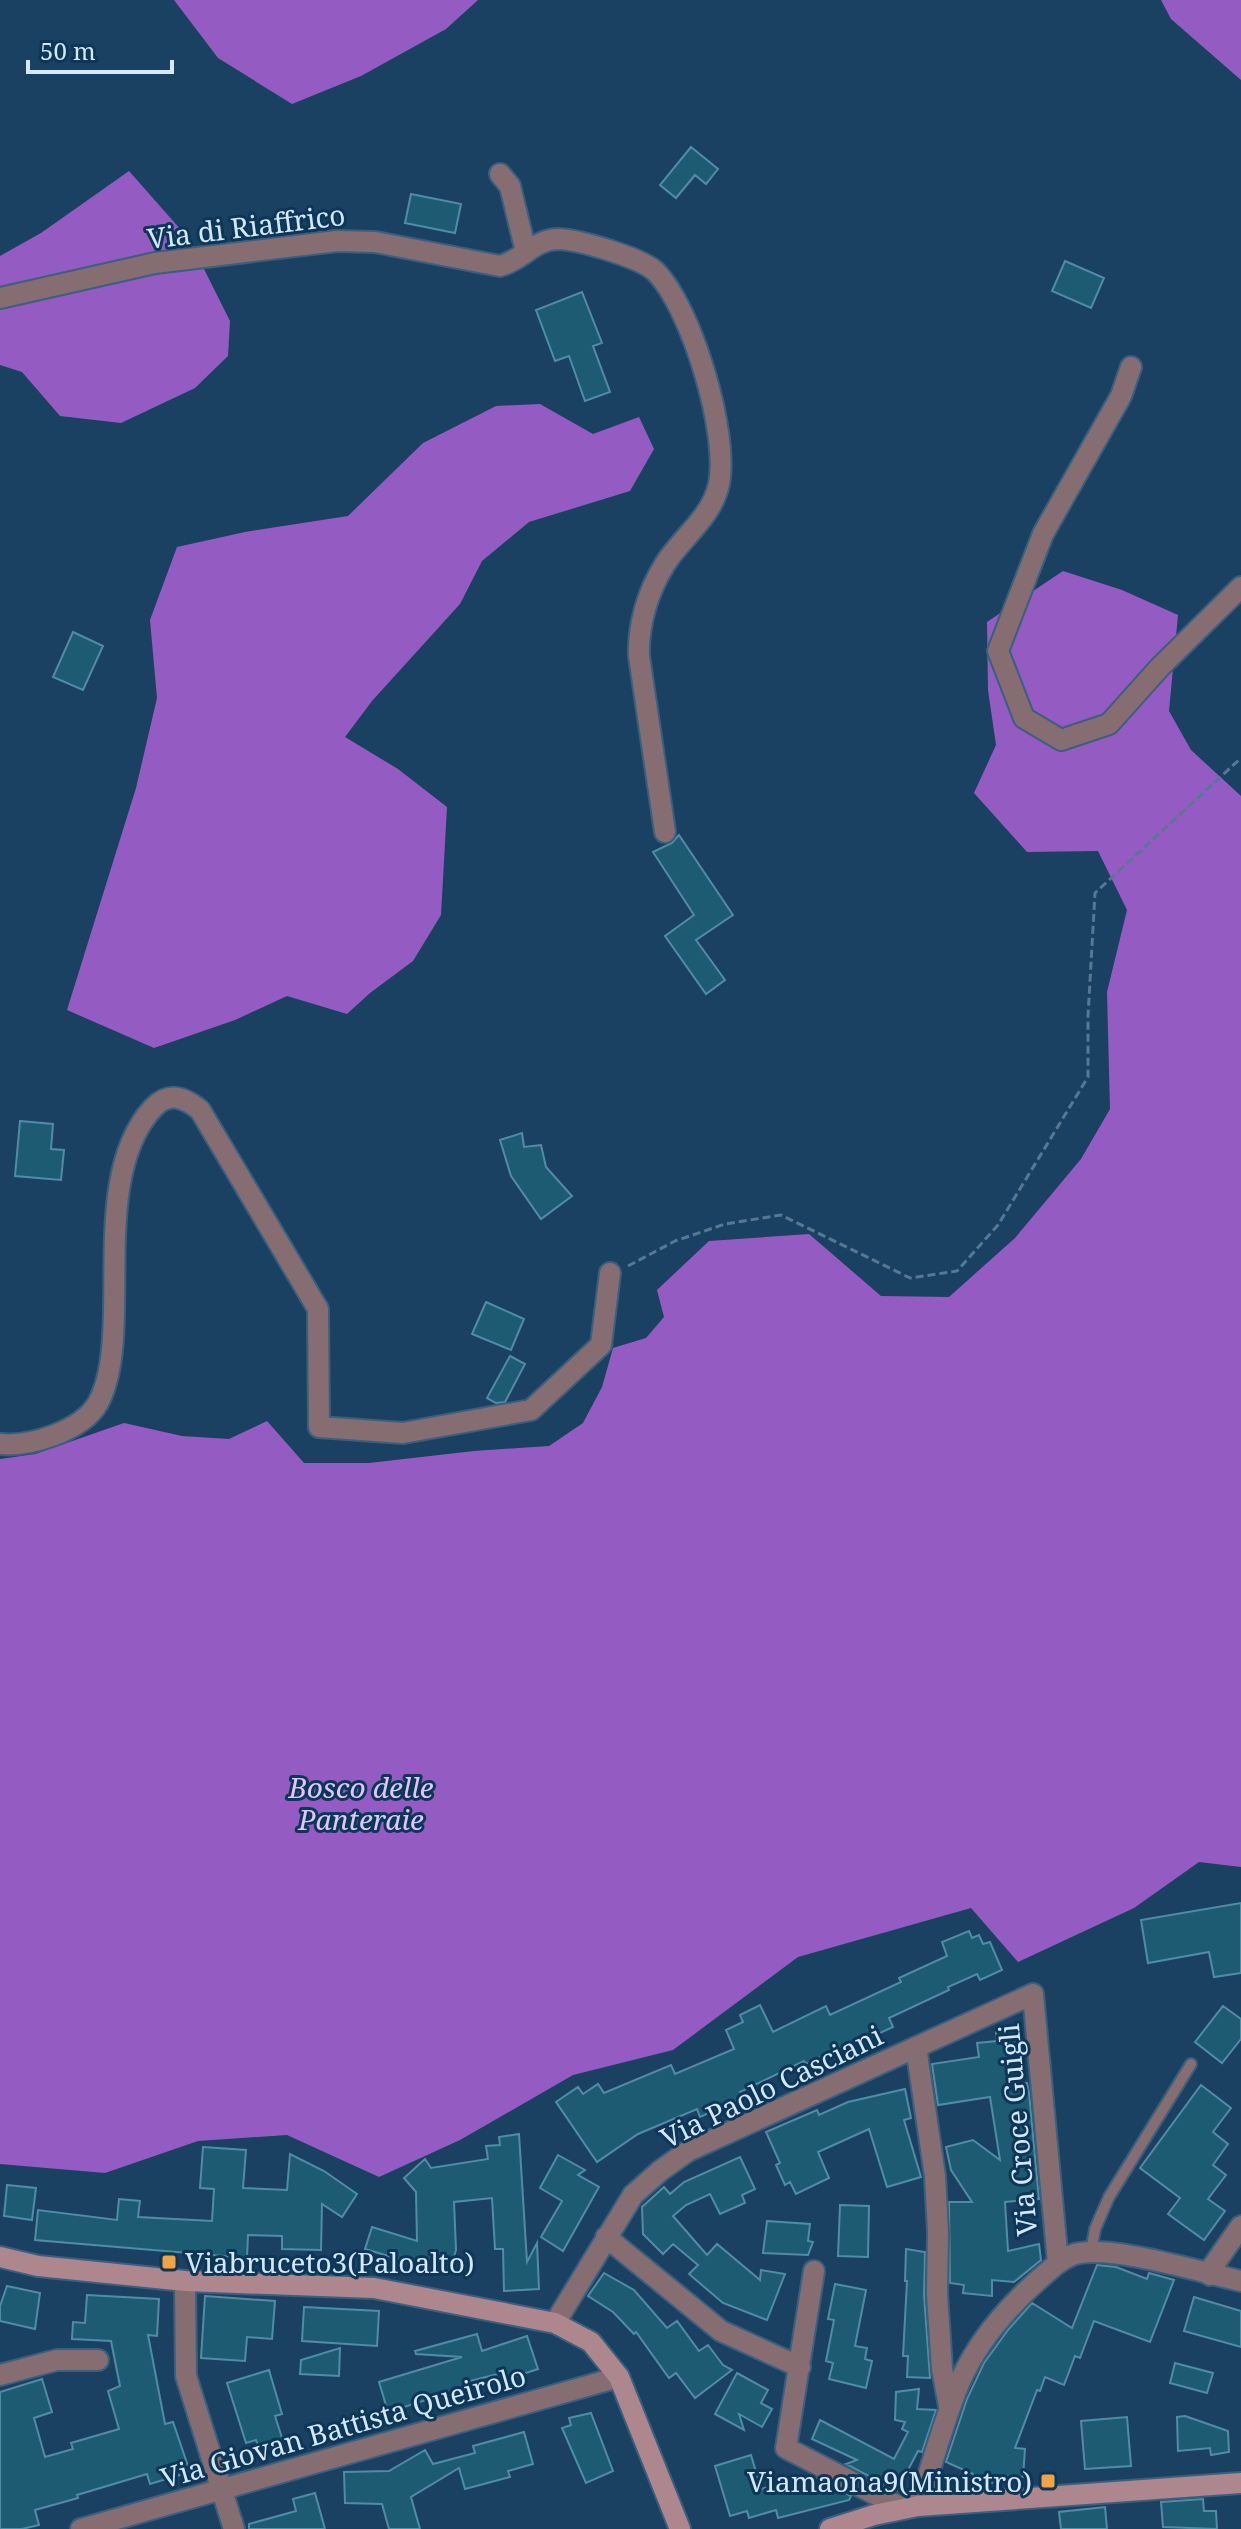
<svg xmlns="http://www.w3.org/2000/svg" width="1241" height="2529" font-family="'Noto Serif',serif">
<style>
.forest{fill:#945cc3}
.building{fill:#1d5b73;stroke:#518ca5;stroke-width:2}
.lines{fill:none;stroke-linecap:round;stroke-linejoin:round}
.lane-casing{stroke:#3b5f7e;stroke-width:14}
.street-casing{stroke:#3b5f7e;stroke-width:24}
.secondary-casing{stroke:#3b5f7e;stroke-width:24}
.path{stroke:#577895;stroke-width:3;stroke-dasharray:8 4;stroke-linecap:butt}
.lane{stroke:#866d71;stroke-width:10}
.street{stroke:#866d71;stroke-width:20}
.secondary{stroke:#ae868d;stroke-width:20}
.poi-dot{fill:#f4a344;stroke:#0e3657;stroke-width:3}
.labels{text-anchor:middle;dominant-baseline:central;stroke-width:6;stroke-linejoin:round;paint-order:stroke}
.street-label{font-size:28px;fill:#d2e8fc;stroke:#0e3657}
.park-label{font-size:28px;font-style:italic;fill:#e0c7fb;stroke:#0e3657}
.poi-label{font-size:28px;fill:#d2e8fc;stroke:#0e3657;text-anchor:start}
</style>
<rect width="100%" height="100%" fill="#1a4162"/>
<path class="forest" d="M174 0H478L446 29 361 76 292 104 218 58Z
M1161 0H1241V80L1171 19Z
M129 171 189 239 230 321 228 356 195 388 121 423 60 416 22 372 0 365V256L41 233Z
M540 404 593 434 639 417 654 449 630 491 529 522 482 561 460 604 372 701 345 737 398 769 447 807 441 915 413 961 370 993 347 1014 287 996 235 1020 154 1048 67 1010 136 788 157 698 150 620 177 547 245 532 348 516 423 443 496 406Z
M1063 571 1122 590 1178 615 1169 711 1191 750 1241 796V1867L1199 1862 1134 1908 1018 1962 971 1908 798 1957 673 2050 573 2075 460 2140 379 2177 287 2135 198 2141 105 2173 0 2164V1459L35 1454 124 1423 182 1436 229 1439 267 1421 304 1463H369L474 1451 549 1446 583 1423 602 1387 613 1348 646 1338 664 1317 657 1290 709 1241 809 1234 881 1296 949 1297 1015 1238 1081 1159 1110 1109 1107 992 1127 910 1098 851 1027 852 974 793 996 745 988 690 987 622Z"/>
<path class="building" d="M691 147 718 169 706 184 695 175 676 198 660 185Z
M411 194 461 204 455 233 405 223Z
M1065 261 1104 278 1091 308 1052 291Z
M582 292 602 343 593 346 610 392 585 401 569 356 555 361 536 310Z
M73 632 103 646 83 690 53 677Z
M679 835 733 915 696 940 725 980 706 994 665 936 694 915 653 852 672 843Z
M20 1121 53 1124 51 1149 64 1150 61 1180 15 1176Z
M522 1133 524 1147 541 1145 546 1167 572 1196 541 1219 511 1176 500 1140Z
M486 1302 524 1319 511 1350 472 1334Z
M510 1356 525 1364 505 1402 496 1403 487 1398Z
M1241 1903V1973L1214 1977 1209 1952 1148 1963 1141 1920Z
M969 1931 972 1938 979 1935 983 1944 990 1942 1002 1970 980 1980 977 1974 948 1987 949 1990 889 2018 893 2027 858 2043 857 2040 806 2064 804 2061 740 2092 743 2098 700 2117 697 2109 638 2134 597 2162 556 2102 578 2087 583 2094 598 2084 604 2093 671 2065 675 2074 734 2049 726 2030 743 2022 740 2015 760 2005 773 2032 826 2006 830 2015 901 1982 899 1978 947 1956 942 1942Z
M1223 2006 1241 2019V2039L1222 2063 1195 2042Z
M1020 2029 1022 2049 1018 2050 1022 2084 1027 2083 1029 2093 1039 2199 1005 2202 1008 2251 1039 2244 1041 2260 1014 2282 992 2280V2296L963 2293 964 2285 950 2283 949 2202H972L951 2170 946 2147 973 2140 1000 2160 990 2097 938 2105 932 2064 979 2057 977 2043 997 2041 996 2032Z
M1201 2085 1231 2108 1213 2132 1228 2144 1213 2165 1226 2175 1208 2199 1225 2211 1204 2240 1168 2214 1180 2198 1140 2168Z
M905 2089 911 2118 904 2120 921 2177 887 2187 869 2129 818 2152 829 2178 796 2194 790 2182 785 2185 776 2165 780 2163 766 2132 817 2110 819 2115 848 2102Z
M519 2134 527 2262 537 2243 539 2289 504 2291 503 2249H495L492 2198 454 2202 456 2250 449 2274 365 2249 372 2227 417 2241 416 2192 404 2178 425 2159 431 2168 488 2159 486 2146 500 2145 499 2137Z
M203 2147 246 2150 243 2188 287 2190 290 2154 324 2171 357 2194 342 2217 322 2204 321 2250 282 2249V2236L248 2235 247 2258 35 2240 38 2210 117 2220 119 2199 140 2201 138 2217 212 2221 214 2189 200 2188Z
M558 2155 585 2170 578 2175 599 2187 563 2251 541 2237 562 2201 540 2188Z
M740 2157 755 2189 742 2195 745 2203 720 2214 710 2194 686 2205 673 2216 707 2255 717 2244 760 2280 761 2270 785 2274 767 2320 723 2303 689 2274 698 2265 673 2244 663 2254 643 2234 642 2207 664 2187 670 2194 684 2182Z
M7 2185 36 2188 32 2220 4 2216Z
M840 2205 869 2206 868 2257 838 2256Z
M767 2221 810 2224 808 2241 813 2242 808 2255 763 2253Z
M906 2249 925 2252 924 2295 930 2378 907 2377 908 2356H903L907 2281H905Z
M1097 2265 1116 2267 1147 2279 1149 2273 1174 2280 1150 2342 1094 2321 1080 2358 1075 2356 1064 2385 1045 2377 1040 2391 1037 2390 1015 2448 1025 2449 1023 2477 1005 2476V2482L973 2484V2474L946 2462 967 2399 984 2363 1008 2330 1032 2303 1072 2328Z
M604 2273 634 2290 667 2328 677 2321 699 2351 708 2345 723 2365 732 2370 695 2398 676 2373 669 2378 636 2332 634 2334 613 2312 588 2296Z
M835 2284 866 2290 855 2346 867 2348 865 2359 872 2361 866 2388 829 2379 833 2363 826 2361 834 2320 828 2319Z
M7 2286 40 2293 35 2329 0 2321V2306Z
M87 2295 159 2299 157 2336 148 2335 165 2424 173 2422 190 2472 150 2484 147 2474 77 2495 78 2498 35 2510 39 2525 22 2529H0V2392L42 2379 52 2412 34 2418 45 2457 73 2449 71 2443 119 2429 108 2391 120 2386 111 2341 72 2339 73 2322 85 2323Z
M205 2296 275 2301 272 2339 247 2337 245 2361 201 2358Z
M1194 2297 1241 2311V2347L1184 2331Z
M304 2307 379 2311 377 2346 302 2341Z
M477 2334 482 2351 527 2336 538 2369 504 2380 502 2373 466 2382 469 2393 444 2400 442 2395 388 2412 379 2382 462 2357 416 2354 415 2351Z
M340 2348 339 2376 300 2374 301 2360Z
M1175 2363 1213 2373 1207 2393 1170 2383Z
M269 2370 282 2414 275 2416 283 2441 259 2449 256 2440 246 2443 227 2383Z
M737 2373 768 2390 761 2403 772 2409 762 2427 739 2414 744 2430 715 2414Z
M919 2389 917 2409 936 2410 922 2452 918 2451 897 2491 846 2464 857 2460 812 2439 820 2420 894 2459 908 2432 902 2429 905 2422 895 2420 896 2392Z
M591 2413 613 2471 586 2483 562 2428 571 2425 569 2418Z
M1185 2416 1228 2431 1229 2452 1211 2455 1210 2448 1178 2451 1177 2417Z
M1127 2417 1131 2466 1085 2469 1081 2421Z
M524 2432 533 2464 508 2471 510 2477 465 2489 459 2468 411 2497 420 2529H389L382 2504 345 2503 344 2472 389 2471 425 2450 433 2464 475 2453 473 2446Z
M751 2455 761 2489 810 2475 851 2496 849 2500 778 2518 776 2510 749 2518 747 2511 730 2516 715 2466Z
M315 2493 325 2529H249V2524L296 2511 293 2499Z
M1203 2499 1204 2511H1216L1217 2529 1163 2527 1161 2502Z
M1105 2507 1107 2529H1061L1059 2512Z"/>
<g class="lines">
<g class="lane-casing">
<path id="lane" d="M1091 2252 1095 2229 1109 2197 1191 2064"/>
</g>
<g class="street-casing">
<path id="street" d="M500 174 510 186 526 252
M0 298 155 263 337 241 375 242 500 266C523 260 534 239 559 239 580 240 642 258 656 272 692 309 729 434 719 484 712 517 682 537 665 564 648 591 638 624 639 656L665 832
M1131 367 1121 396 1043 534 998 651 1024 718 1061 740 1109 724 1160 667 1241 587
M0 1444C30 1447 82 1431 98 1403 107 1387 110 1369 112 1350 120 1277 100 1165 153 1108 169 1091 184 1097 200 1110L318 1309 319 1427 403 1433 531 1410 601 1345 610 1273
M916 2047 935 2176 938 2232 937 2294 942 2369 949 2406
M606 2237 721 2331 800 2367
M1058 2263C1065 2258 1072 2254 1080 2253 1119 2247 1200 2272 1241 2281
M814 2271 786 2448 902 2508
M1210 2275 1213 2266 1241 2226
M185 2281 186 2376 234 2529
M555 2323 633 2195 660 2171 688 2151 1033 1994 1058 2263C1015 2298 974 2341 955 2394 941 2430 931 2469 918 2506
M0 2375 57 2360H98
M81 2529 619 2377"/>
</g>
<g class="secondary-casing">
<path id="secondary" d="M0 2257 38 2266 185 2281 374 2288 555 2323 591 2342 619 2377 680 2529
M830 2529 874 2515 918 2506 1241 2483"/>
</g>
<path class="path" d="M628 1266 675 1241 725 1224 781 1215 910 1278 957 1271 998 1225 1088 1077V1016L1095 893 1241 758"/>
<use href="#lane" class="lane"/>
<use href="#street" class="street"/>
<use href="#secondary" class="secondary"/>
</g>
<g class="poi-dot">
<rect x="161" y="2254" width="16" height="16" rx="4"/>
<rect x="1040" y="2473" width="16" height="16" rx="4"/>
</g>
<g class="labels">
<g class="street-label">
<text transform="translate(246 226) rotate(-7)">Via di Riaffrico</text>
<text transform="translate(771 2086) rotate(-26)">Via Paolo Casciani</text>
<text transform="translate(1017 2130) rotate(-95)">Via Croce Guigli</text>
<text transform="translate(343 2426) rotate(-16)">Via Giovan Battista Queirolo</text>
</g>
<g class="park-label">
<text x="361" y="1787">Bosco delle<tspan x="361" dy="32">Panteraie</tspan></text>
</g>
<g class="poi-label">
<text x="185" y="2262">Viabruceto3(Paloalto)</text>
<text x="1032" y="2481" text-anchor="end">Viamaona9(Ministro)</text>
</g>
</g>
<path d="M28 60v12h144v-12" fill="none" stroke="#d2e8fc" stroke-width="4"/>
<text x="40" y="60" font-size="24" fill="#d2e8fc" stroke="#0e3657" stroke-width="6" paint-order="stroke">50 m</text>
</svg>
